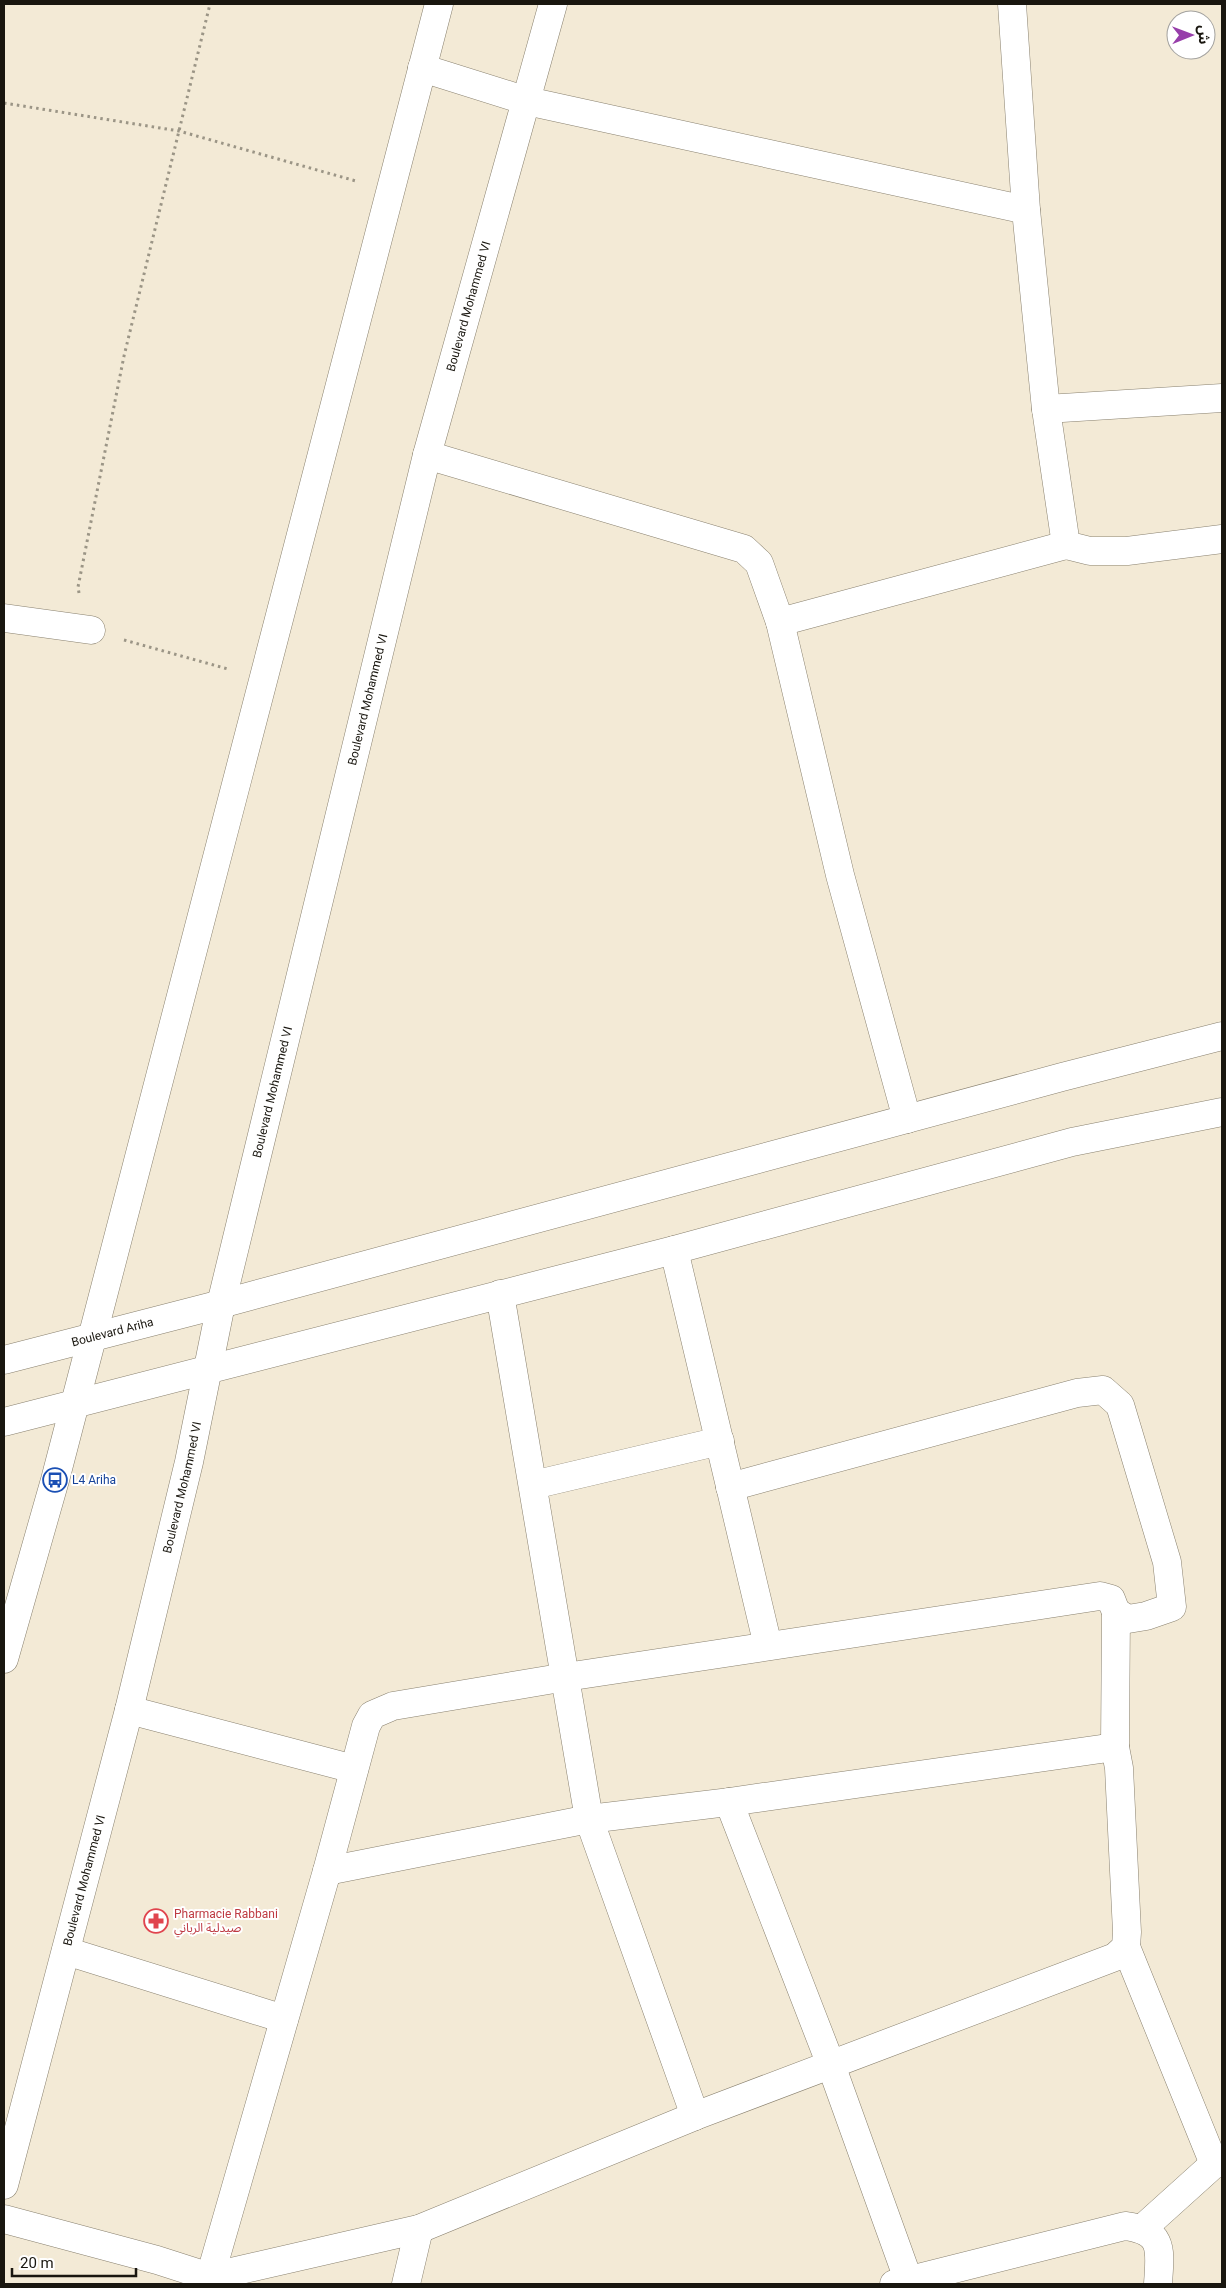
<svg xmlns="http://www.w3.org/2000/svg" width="1226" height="2288" font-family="Roboto,'Noto Sans Arabic',sans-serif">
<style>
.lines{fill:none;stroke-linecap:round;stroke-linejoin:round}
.minor-casing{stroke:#89816f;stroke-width:29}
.major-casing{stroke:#89816f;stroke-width:29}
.path{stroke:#9b9586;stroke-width:3;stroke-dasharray:2.5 4;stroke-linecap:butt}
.minor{stroke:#fff;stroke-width:28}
.major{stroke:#fff;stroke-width:28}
.labels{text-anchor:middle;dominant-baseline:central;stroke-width:4;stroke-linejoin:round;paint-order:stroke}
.street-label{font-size:12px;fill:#19160f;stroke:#fff}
.transit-label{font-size:12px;fill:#164399;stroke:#fff;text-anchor:start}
.health-label{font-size:12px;fill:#be3a42;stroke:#fff;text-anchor:start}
</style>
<rect width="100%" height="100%" fill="#f3ead6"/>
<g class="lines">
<g class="minor-casing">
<g id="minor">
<path d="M1012 4 1026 210"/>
<path d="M422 68 527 101 1026 210 1046 409 1066 545 1090 551H1127L1222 539"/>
<path d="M1046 409 1222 398"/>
<path d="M427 455 744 549 759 563 780 622 840 875 907 1119"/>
<path d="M4 618 91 630"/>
<path d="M780 622 1066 545"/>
<path d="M674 1250 768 1646"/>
<path d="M500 1294 589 1819 695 2116"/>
<path id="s1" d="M221 1304 427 455 553 4"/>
<path d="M92 1338 439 4"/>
<path id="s2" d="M4 1360 221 1304 1062 1077 1222 1036"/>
<path d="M4 1422 674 1250 1072 1142 1222 1112"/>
<path d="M533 1485 720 1441"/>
<path d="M730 1487 1077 1393 1103 1390 1120 1405 1167 1562 1172 1607 1146 1616 1128 1619 1116 1612"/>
<path d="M129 1710 354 1769"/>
<path d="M729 1802 831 2065 908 2279"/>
<path d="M1126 1947 1214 2164"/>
<path d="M66 1951 284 2019"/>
<path d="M4 2219 157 2260 210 2277 419 2229 695 2116 1115 1957 1126 1947 1127 1932 1119 1768 1115 1747 729 1802 589 1819 327 1871"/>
<path d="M1143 2228 1214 2164 1222 2163"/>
<path d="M208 2284 327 1871 366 1726 372 1715 393 1706 566 1677 1100 1596 1111 1599 1116 1612 1115 1747"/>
<path d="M406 2284 419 2229"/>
<path d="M894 2284 1125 2226C1165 2231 1160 2251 1158 2284"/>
</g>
</g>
<g class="major-casing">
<g id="major">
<path d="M4 1659 55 1480 92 1338"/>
<path id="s3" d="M4 2185 129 1710 189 1462 221 1304"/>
</g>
</g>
<path class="path" d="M4 103 179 131 356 181
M79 593 78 587 124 356 210 4
M124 640 228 669"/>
<use href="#minor" class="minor"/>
<use href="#major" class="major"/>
</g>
<defs>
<g id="bus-ring" transform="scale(1.25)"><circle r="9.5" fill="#fff" stroke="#1a4fb4" stroke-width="1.5"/><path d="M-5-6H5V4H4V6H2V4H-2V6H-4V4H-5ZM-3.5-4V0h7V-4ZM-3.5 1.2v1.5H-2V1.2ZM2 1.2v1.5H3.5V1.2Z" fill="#1a4fb4"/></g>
<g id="pharmacy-ring" transform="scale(1.25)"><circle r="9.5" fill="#fff" stroke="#e0444e" stroke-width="1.5"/><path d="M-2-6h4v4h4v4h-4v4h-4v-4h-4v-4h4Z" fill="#e0444e"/></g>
</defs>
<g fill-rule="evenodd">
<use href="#bus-ring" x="55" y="1480"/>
<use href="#pharmacy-ring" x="156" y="1921"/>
</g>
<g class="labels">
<g class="street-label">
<text stroke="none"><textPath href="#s1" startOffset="1028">Boulevard Mohammed VI</textPath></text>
<text stroke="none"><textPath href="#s1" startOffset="622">Boulevard Mohammed VI</textPath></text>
<text stroke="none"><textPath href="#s1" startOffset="218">Boulevard Mohammed VI</textPath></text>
<text stroke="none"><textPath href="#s2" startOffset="112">Boulevard Ariha</textPath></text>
<text stroke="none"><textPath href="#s3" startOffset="720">Boulevard Mohammed VI</textPath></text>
<text stroke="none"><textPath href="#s3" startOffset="315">Boulevard Mohammed VI</textPath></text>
</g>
<g class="transit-label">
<text x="72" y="1480">L4 Ariha</text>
</g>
<g class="health-label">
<text x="174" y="1914">Pharmacie Rabbani<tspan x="174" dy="14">صيدلية الرباني</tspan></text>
</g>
</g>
<rect width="1226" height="2288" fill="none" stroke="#19160f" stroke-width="10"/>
<g transform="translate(1191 35) rotate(89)"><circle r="24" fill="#ffffff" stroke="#a3a29f"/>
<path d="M0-4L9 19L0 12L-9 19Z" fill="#973eaa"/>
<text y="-8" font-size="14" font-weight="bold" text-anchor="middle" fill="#19160f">ش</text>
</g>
<path d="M12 2268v8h124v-8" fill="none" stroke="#19160f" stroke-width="2.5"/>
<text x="20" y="2268" font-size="15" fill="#19160f" stroke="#ffffff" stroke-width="4" paint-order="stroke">20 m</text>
</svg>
